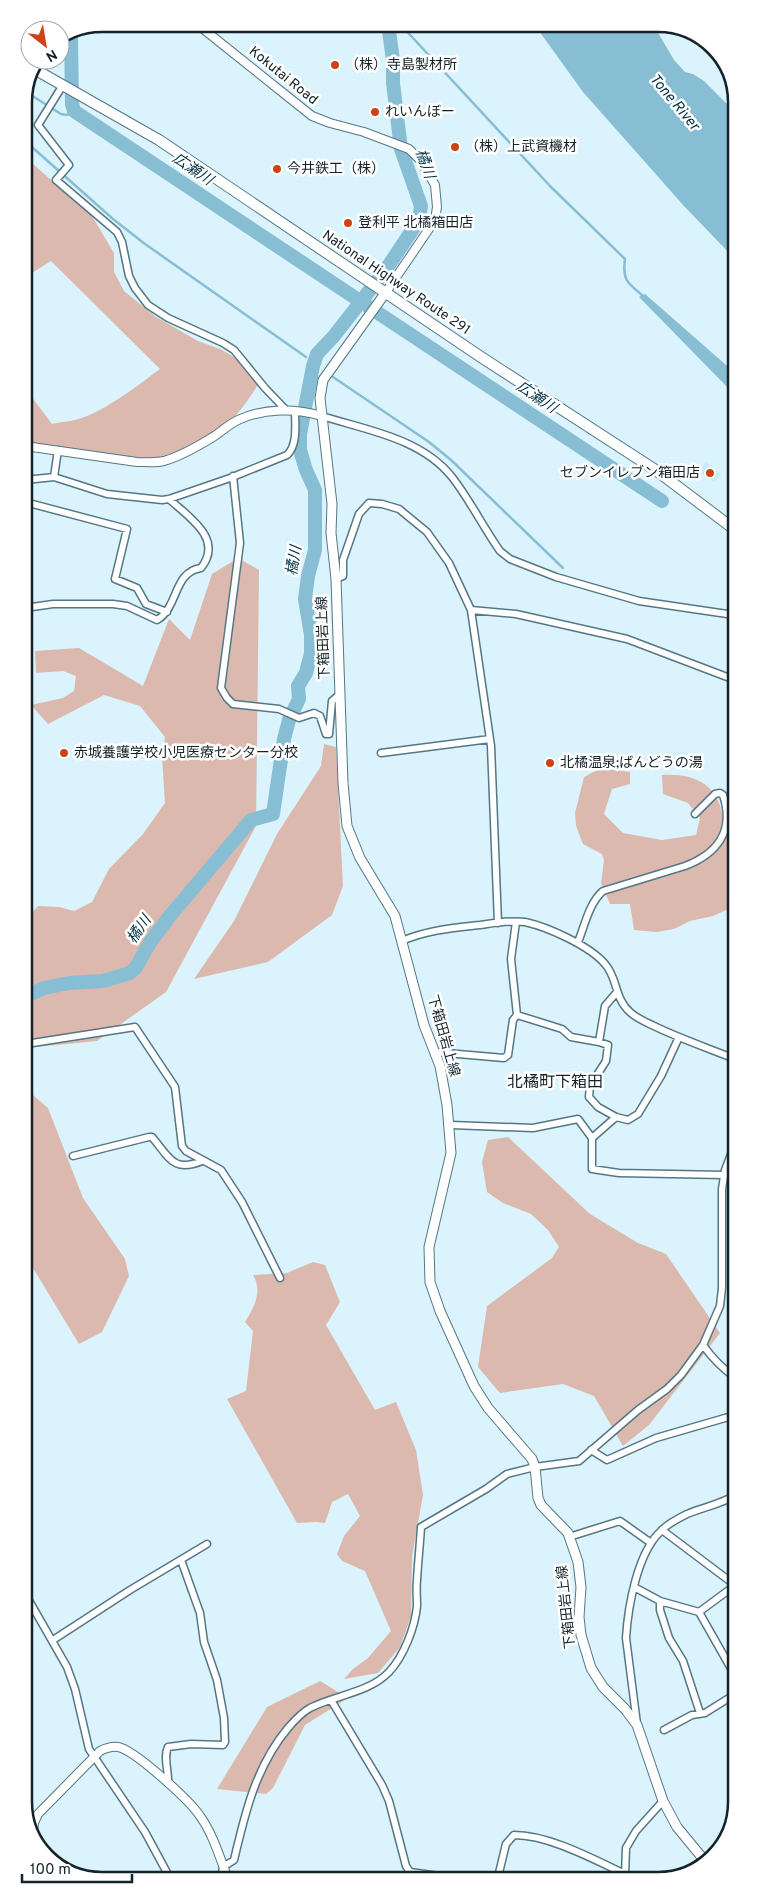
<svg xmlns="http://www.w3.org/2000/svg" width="761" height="1904" font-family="Overpass,'Noto Sans JP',sans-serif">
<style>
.built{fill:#c5ecfc}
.green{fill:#dbb9af}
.water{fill:#88bed4}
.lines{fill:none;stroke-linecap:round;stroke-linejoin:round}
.stream{stroke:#88bed4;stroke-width:2.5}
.river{stroke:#88bed4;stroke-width:14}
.minor-casing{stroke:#537785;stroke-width:9}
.tertiary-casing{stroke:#537785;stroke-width:10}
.secondary-casing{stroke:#537785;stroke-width:11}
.trunk-casing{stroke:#537785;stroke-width:12}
.minor{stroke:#fff;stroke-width:6}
.tertiary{stroke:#fff;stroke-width:8}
.secondary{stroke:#fff;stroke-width:9}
.trunk{stroke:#fff;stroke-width:10}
.poi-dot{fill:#cc4317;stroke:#fff;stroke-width:2}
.labels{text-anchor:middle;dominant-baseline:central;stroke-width:5;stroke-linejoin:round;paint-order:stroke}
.poi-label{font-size:14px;fill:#142329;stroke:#fff;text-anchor:start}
.street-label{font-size:14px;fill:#142329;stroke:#fff}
.water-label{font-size:15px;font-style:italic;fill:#003242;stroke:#fff}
.quarter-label{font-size:16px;fill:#142329;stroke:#fff}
.rim{fill:none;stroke:#142329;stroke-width:2.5}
</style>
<rect width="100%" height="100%" fill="#dbf3fd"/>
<path class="built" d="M706 462 721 475 714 482 698 471Z"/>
<path class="green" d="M24 156 92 216 114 253V272L124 291 156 317 198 341 220 349 239 360 258 385C251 395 245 405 237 414 225 428 182 453 163 457 155 459 145 459 136 458L25 442V388L52 424C59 422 68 422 75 420 103 413 137 386 160 369L51 261 24 278Z
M238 558 259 570 256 826 166 992 97 1041 26 1048V919L38 906 59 907 74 911 92 902 109 869 143 834 165 803 162 757 165 737 140 706 104 695 48 724 31 705 63 698 74 691 76 676 63 671 36 673 35 651 79 648 143 686 169 619 190 640 212 574Z
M324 744 336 747 343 886 332 915 268 962 194 979 234 921 277 834 321 766Z
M597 770H616L630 772V784L612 789 604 814 623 833 662 840 696 835 700 818 688 803 663 794 662 775C694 773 719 784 723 819L732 816 735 798V906L713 916 690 921 674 929 657 932 634 930 630 904H610L601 883 604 860 602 854 583 844 576 826 575 813 584 777Z
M26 1089 48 1108 83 1198 125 1259 129 1276 102 1332 79 1344 27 1258 26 1230 32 1194 26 1192Z
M508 1137 590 1214 638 1243 666 1254 720 1333 649 1425 623 1446 594 1396 563 1384 500 1393 478 1367 487 1306 552 1258 559 1247 548 1230 531 1214 503 1203 487 1192 482 1162 488 1140Z
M313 1262 325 1265 340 1302 326 1325 375 1410 396 1402 416 1450 423 1495 412 1557 411 1616 400 1647 378 1673 344 1679 353 1669 368 1658 391 1631 365 1571 342 1561 337 1554 344 1536 360 1516 348 1494 332 1502 325 1523 316 1522 297 1523 227 1399 246 1391 253 1331 245 1322C254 1307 263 1292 253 1275L287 1273Z
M320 1681 348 1698 305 1725 273 1788 266 1794 217 1789 267 1707Z"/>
<path class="water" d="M534 24H653L674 60 685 72 693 74 704 81 733 110 734 258 684 206 583 92Z
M645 294 734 372V394L639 297Z"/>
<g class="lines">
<path class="stream" d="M400 24 550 186 625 259C622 281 628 283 643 296
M26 92 61 114 67 115 74 111
M24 140 113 219 145 244 306 357
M330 375 429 442 451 460 563 568"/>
<path class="river" d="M71 36 72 104 74 111 354 297
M366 305 662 501
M26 996 44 988 69 983 103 981 130 973 136 967 151 941 169 917 251 820 273 814 284 739 289 720 299 699 298 686 306 673 311 653V635L305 599 308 576 315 550V490L306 470 300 450V434L313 366 317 354 334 336 387 268 419 220 421 206 401 149 393 83V60L388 24"/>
<g class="minor-casing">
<path id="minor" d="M63 85 38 125 69 165 56 180 117 232 122 242 129 276 135 288 148 305 168 318 223 343 234 350 265 388 286 410
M322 416C366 430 421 438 452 477 470 500 483 527 500 551L510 559 556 577 639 601 734 615
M233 476 240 543 221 688 227 698 233 704 279 709 299 718 314 713 320 716 326 734H329L332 701 339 695
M54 477 58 450
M25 480 54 477 107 494 162 500 169 499 230 478 287 455C298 445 295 424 295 411
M25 502 127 529 115 579 137 588 146 604 167 612
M336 579 343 576V560L359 514 369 503 382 504 399 509 427 532 449 563 471 610 491 746 498 923
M25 608 53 604H113L127 606 157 620C179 607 173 572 201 568 224 539 189 517 169 499
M471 610 516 614 627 639 735 680
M381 753 490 739
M516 922 511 959 517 1015 562 1029 571 1037 599 1042 605 1006 617 992
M402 941C427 930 453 928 480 925 494 923 510 920 525 922 548 927 590 946 605 964 618 978 614 999 631 1013 638 1019 646 1022 654 1026 681 1039 708 1048 735 1059
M578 942C585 925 589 903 603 891L685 866C717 854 735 831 723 795L720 793 715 794 695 814
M599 1042 608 1045 606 1061 590 1086 589 1097 598 1107 616 1117
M26 1044 135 1027 175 1087 182 1146 186 1151 221 1170 242 1202 280 1278
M435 1052 504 1058 508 1055 513 1020 517 1015
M451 1125 533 1128 578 1119 592 1138V1169L619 1173 724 1175
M592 1138 616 1117 628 1120 638 1114 661 1076 679 1037
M73 1156 149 1137H152C169 1157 173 1173 202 1161
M703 1345C712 1358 723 1369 736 1378
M591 1450 607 1460 656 1438 725 1418 736 1416
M662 1530 735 1585
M569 1537 620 1521 651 1543
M634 1587 660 1601 699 1612 737 1679
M27 1597 67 1667 75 1689 89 1749 145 1832 171 1880
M660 1601V1610L669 1638 683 1661 700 1713
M699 1612 737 1584
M53 1640 130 1590 207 1544
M331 1700 382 1785 389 1801 406 1866 410 1872 439 1876 441 1878
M637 1724 626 1638C628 1607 637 1553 661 1531 667 1524 679 1518 687 1514 703 1507 723 1504 737 1494
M664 1730 692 1715 705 1713 737 1693
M168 1783C169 1772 163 1757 168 1747L191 1744 223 1745 225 1742 224 1718 217 1680 204 1642 200 1613 181 1560
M625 1876 626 1848 636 1831 663 1801
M498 1877 506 1844 514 1835C549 1835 593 1859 625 1874
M221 1879 223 1867 234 1860C245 1813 256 1766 288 1728 294 1721 301 1713 310 1708 335 1695 369 1693 389 1672 404 1656 415 1627 417 1606 417 1597 416 1588 417 1580 418 1562 420 1544 421 1527L486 1489 507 1474 535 1467 579 1461 638 1410 667 1389 681 1375 703 1345 720 1306 722 1288V1189L725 1170 736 1141"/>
</g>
<g class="tertiary-casing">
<path id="tertiary" d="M197 24 312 116 330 123 364 132 409 149 420 160 435 185 437 207 435 220 386 292
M25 446 137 462C146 462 155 463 164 461 178 457 200 445 213 437 221 432 229 424 238 420 264 408 295 408 322 416
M33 1834 34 1823 38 1814 100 1751C106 1748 111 1746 118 1747 135 1750 190 1801 200 1816 213 1834 220 1858 228 1879"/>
</g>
<g class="secondary-casing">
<path id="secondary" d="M386 292 323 380 320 398 332 504 331 533 336 579 343 783 347 826 360 858 395 916 424 1025 440 1066 447 1105 451 1153 429 1247 430 1282 440 1311 474 1386 488 1408 532 1459 535 1467 538 1498 541 1505 568 1533 578 1562 581 1587 579 1617 581 1635 591 1668 603 1687 625 1709 637 1725 663 1801 677 1827 705 1861"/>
</g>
<g class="trunk-casing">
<path id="trunk" d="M36 70 159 140 481 357 657 471 734 529"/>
</g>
<use href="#minor" class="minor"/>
<use href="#tertiary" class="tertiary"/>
<use href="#secondary" class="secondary"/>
<use href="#trunk" class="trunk"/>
</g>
<g class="poi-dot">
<circle cx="335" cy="65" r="5"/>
<circle cx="375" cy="112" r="5"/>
<circle cx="455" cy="147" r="5"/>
<circle cx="277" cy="169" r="5"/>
<circle cx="348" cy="223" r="5"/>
<circle cx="710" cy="473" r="5"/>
<circle cx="64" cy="753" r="5"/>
<circle cx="550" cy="763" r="5"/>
</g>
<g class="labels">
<g class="poi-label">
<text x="345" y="65">（株）寺島製材所</text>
<text x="385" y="112">れいんぼー</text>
<text x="465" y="147">（株）上武資機材</text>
<text x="287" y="169">今井鉄工（株）</text>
<text x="358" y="223">登利平 北橘箱田店</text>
<text x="700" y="473" text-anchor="end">セブンイレブン箱田店</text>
<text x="74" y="753">赤城養護学校小児医療センター分校</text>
<text x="560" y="763">北橘温泉;ばんどうの湯</text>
</g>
<g class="street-label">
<text transform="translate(283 76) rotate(39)">Kokutai Road</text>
<text transform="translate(396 283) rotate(34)">National Highway Route 291</text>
<text transform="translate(324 638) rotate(-92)">下箱田岩上線</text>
<text transform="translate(443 1036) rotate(74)">下箱田岩上線</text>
<text transform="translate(567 1607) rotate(-96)">下箱田岩上線</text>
</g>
<g class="water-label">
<text transform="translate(674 103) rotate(50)">Tone River</text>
<text transform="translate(424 164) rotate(71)">橘川</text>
<text transform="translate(192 170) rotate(34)">広瀬川</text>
<text transform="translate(536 398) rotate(34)">広瀬川</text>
<text transform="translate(295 561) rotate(-81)">橘川</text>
<text transform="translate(140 930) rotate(-55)">橘川</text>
</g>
<g class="quarter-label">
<text x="555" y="1083">北橘町下箱田</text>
</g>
</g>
<path d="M0 0H761V1904H0ZM102 32H658A70 70 0 0 1 728 102V1802A70 70 0 0 1 658 1872H102A70 70 0 0 1 32 1802V102A70 70 0 0 1 102 32Z" fill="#fff" fill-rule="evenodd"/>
<path class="rim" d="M102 32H658A70 70 0 0 1 728 102V1802A70 70 0 0 1 658 1872H102A70 70 0 0 1 32 1802V102A70 70 0 0 1 102 32Z"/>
<g transform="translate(45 45) rotate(149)"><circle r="24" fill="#ffffff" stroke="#a1a7a9"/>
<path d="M0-4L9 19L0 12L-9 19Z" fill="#cc4317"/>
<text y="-8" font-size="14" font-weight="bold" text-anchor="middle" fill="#142329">N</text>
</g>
<path d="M22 1874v8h110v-8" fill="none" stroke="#142329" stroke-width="2.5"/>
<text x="30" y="1874" font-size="15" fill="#142329" stroke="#ffffff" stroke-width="4" paint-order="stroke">100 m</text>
</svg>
